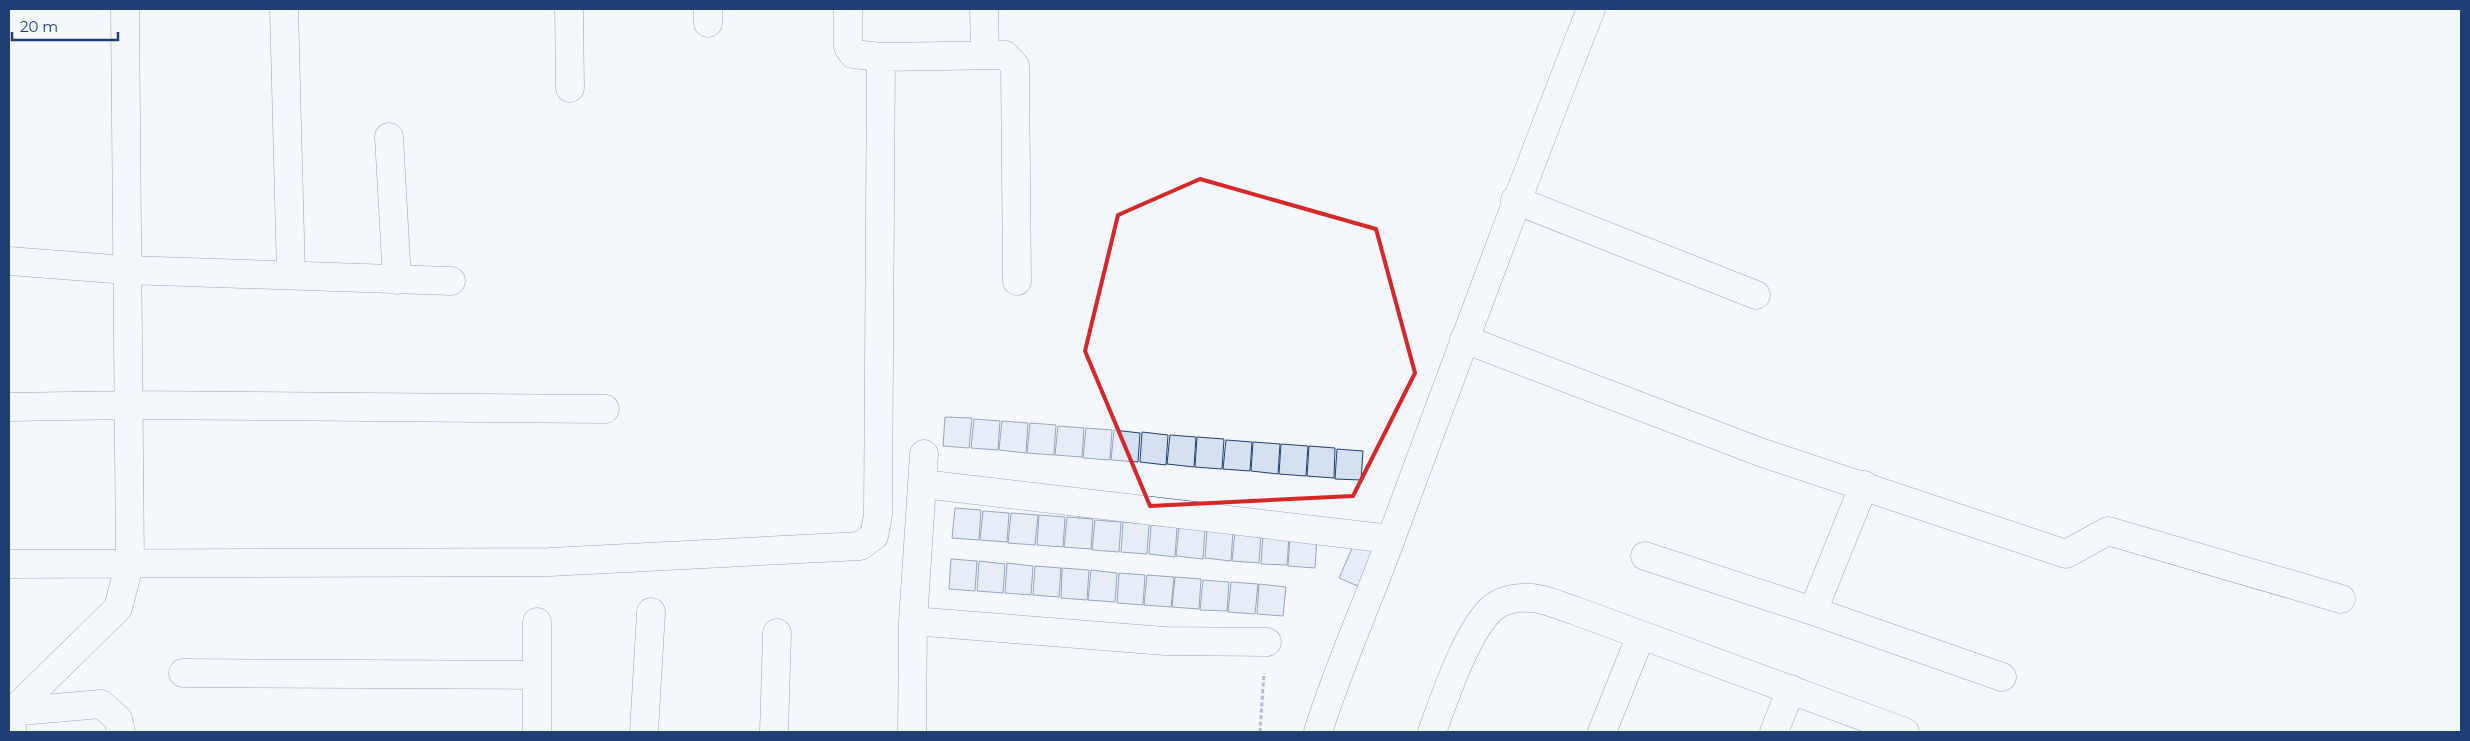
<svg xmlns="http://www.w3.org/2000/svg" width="2470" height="741" font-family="Montserrat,sans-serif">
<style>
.building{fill:#d5e0f0;stroke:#1d3f73}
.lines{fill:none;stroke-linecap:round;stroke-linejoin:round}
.street-casing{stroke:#1d3f73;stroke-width:29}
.path{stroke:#5e769c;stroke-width:3;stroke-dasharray:4 2.5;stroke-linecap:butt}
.street{stroke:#f4f7fb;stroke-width:28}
.marked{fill:none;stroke:#d62828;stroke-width:4;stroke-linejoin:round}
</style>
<rect width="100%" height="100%" fill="#f4f7fb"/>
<path class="building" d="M945 417 972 418 969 448 943 446Z
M974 419 1000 421 998 450 971 448Z
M1002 421 1028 423 1026 453 999 450Z
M1030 423 1056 425 1054 455 1027 453Z
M1058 426 1084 428 1082 457 1055 455Z
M1086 428 1112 430 1110 460 1083 458Z
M1114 430 1140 433 1138 462 1111 460Z
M1142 432 1168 435 1166 465 1140 462Z
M1170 435 1196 437 1194 467 1167 464Z
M1197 437 1224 439 1222 469 1195 467Z
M1226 440 1252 442 1250 471 1223 469Z
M1253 442 1280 444 1278 474 1251 471Z
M1281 444 1308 446 1306 476 1279 474Z
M1309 446 1335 448 1334 478 1307 476Z
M1337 449 1363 451 1361 480 1335 479Z
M955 508 981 510 979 540 952 538Z
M983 511 1009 513 1007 542 980 540Z
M1011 513 1038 515 1035 545 1008 543Z
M1039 515 1065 517 1063 547 1037 545Z
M1067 517 1093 519 1091 549 1064 547Z
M1095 520 1121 522 1119 552 1092 550Z
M1123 522 1149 524 1147 554 1121 552Z
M1151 525 1177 527 1175 557 1149 554Z
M1179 527 1205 529 1203 559 1176 556Z
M1207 529 1233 531 1231 561 1205 558Z
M1235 532 1261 534 1259 563 1232 561Z
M1263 534 1289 536 1287 565 1261 564Z
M1290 536 1317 538 1315 568 1288 566Z
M1357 537 1384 550 1367 590 1339 578Z
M951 559 977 561 975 591 949 589Z
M979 561 1005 564 1003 593 977 591Z
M1007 563 1033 566 1031 595 1005 593Z
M1035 566 1061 568 1059 597 1033 595Z
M1062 568 1089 570 1087 600 1061 598Z
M1091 570 1117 573 1115 602 1088 600Z
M1119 573 1145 575 1143 605 1117 603Z
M1147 575 1174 577 1171 607 1144 605Z
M1175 577 1201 579 1199 609 1172 607Z
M1203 580 1229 582 1227 611 1200 610Z
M1231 582 1258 584 1255 614 1228 612Z
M1259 584 1286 587 1283 616 1257 614Z"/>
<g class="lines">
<g class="street-casing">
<path id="street" d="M284 9 291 275
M569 9 570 88
M708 9V23
M848 9V47L853 54 881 57 1005 55 1015 66 1017 281
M984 9 985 55
M389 137 397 280
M1515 200 1756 295
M9 261 127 270 451 281
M1464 339 1760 452 2066 554 2108 531 2341 599
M9 407 130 405 605 409
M923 484 1391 539
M1645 556 1813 611 2002 677
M9 564 550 562 860 546 874 536 878 515 881 57
M1813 611 1864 485
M913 621 1165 641 1267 642
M537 622V732
M183 673 537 675
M9 712 101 704 118 719 121 732
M12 732V712L118 608 130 562 125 9
M644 732 651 612
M774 732 777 633
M912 732 913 621 924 454
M1318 732C1339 665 1368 602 1392 536 1457 360 1522 184 1591 9
M1432 732C1444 700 1468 626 1495 606 1505 599 1520 597 1532 598 1546 599 1563 607 1576 611L1905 732
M1602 732 1641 635
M1774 732 1791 689"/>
</g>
<path class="path" d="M1260 732 1264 673"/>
<use href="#street" class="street"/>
</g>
<path d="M0 0H2470V741H0ZM1200 179 1376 229 1415 373 1353 496 1150 506 1085 351 1118 215Z" fill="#f4f7fb" fill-opacity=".55" fill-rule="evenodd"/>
<path class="marked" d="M1200 179 1376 229 1415 373 1353 496 1150 506 1085 351 1118 215Z"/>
<rect width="2470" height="741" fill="none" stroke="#1d3f73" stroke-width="20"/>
<path d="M12 32v8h106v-8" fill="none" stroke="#1d3f73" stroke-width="2.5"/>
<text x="20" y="32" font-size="15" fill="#1d3f73" stroke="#f4f7fb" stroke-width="4" paint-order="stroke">20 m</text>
</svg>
